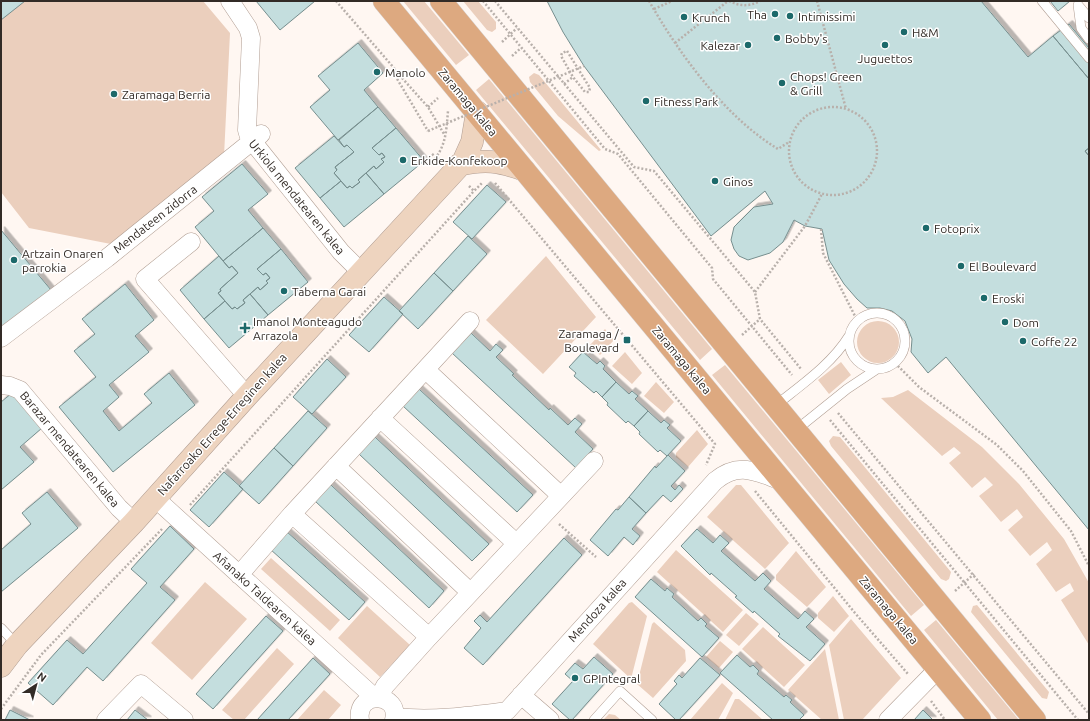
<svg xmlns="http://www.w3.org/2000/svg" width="1090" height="721" font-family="Ubuntu,sans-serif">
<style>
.green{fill:#ebcfbd}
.building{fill:#c4dede;stroke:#778f8f;filter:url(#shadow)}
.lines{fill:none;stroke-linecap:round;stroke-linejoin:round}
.lane-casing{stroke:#b19e93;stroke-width:10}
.street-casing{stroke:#b19e93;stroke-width:19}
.secondary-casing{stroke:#b19e93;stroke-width:23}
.primary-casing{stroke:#d6d5d4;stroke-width:23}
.path{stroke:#b8b0ab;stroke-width:2.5;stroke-dasharray:2 2;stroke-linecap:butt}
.lane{stroke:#fff;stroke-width:9}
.street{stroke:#fff;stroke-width:18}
.secondary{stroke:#eed4bf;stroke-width:22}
.primary{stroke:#dda980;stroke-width:22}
.path-bridge{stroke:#b8b0ab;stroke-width:2.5;stroke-dasharray:2 2;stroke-linecap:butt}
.poi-dot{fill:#1c696a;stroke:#fff;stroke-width:1.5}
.labels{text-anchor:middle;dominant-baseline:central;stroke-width:3;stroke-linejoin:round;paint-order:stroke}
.poi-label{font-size:12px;fill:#322b26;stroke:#fff;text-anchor:start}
.street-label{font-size:12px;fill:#322b26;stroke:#fff}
</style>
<defs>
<filter id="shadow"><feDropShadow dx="3.5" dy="-3.5" stdDeviation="0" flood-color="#0004"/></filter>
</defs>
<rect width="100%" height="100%" fill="#fff7f2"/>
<path class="green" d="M1 1H203L230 33 224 156 116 245 29 228 1 192Z
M403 1H424L469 55 456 65Z
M463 1H478L496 22V29L492 32 487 30Z
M534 73 539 75 601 150 599 151 558 116 530 82 529 77Z
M489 79 712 349 700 360 476 90Z
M546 256 596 317 543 374 486 320Z
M857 342a21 21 0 1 1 42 0a21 21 0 1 1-42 0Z
M605 329 614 340 600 355 590 345Z
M625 352 642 373 632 384 612 366Z
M841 362 851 375 829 394 818 380Z
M725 365 924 605 911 616 712 375Z
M656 382 674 402 664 413 644 396Z
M908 390 982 447 1019 484 1064 539 1089 583V645L1061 600 1074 591 1070 583 1056 592 1036 564 1052 550 1047 542 1030 556 1008 530 1023 517 1017 509 1001 522 979 496 993 485 985 477 972 488 949 463 961 453 954 447 942 456 881 398 893 397Z
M697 430 708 444 688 467 676 457V453Z
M833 436 840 437 951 572 949 579 946 581 941 579 831 446 829 441Z
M736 485H741L789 543 765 569 707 517Z
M676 550 743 610 723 632 657 572Z
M796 551 826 587 807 607 776 580V575Z
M271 558 340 620 330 631 261 569Z
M205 582 247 619 192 680 151 643Z
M833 596 849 616 834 632 818 618V613Z
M632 602 647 616 631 679 593 644 629 603Z
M977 605 1049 692 1047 699 1042 698 971 612 973 606Z
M367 606 410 645 380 677 338 638Z
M746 613 759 624 739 646 726 635Z
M851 619 901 678 862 720H844L829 645Z
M936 620 1019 720H998L924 630Z
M654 622 685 650 686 661 653 698 637 684 652 624Z
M763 627 805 665 784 687 742 649Z
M720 641 733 652 719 668 706 657Z
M277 648 294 664 244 720H234L222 710Z
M825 649 839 720H822L788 690Z
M722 683 733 693 718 720H690Z
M324 690 341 705 328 720H297Z
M735 699H739L763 720H725Z
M609 714 615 715 621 720H603Z"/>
<path class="building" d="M1 1H25L1 20Z
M256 1H315L280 30Z
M547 1H981L1028 57 1053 36 1089 79V148L1085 151 1089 156V530L946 357 928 373 911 352 912 339 905 321 892 311 880 308H867L857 299 844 284 829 260 822 229 805 226 794 220 783 242 770 253 748 260 739 256 734 249 731 240 734 227 754 207 773 204 765 191 711 236 584 66 563 32Z
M1050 1H1070L1058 11Z
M1069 24 1089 48V79L1053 36Z
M358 43 383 73 364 90 378 107 338 140 310 107 330 90 318 76Z
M378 107 396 128 372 148 379 155 382 153 385 157 381 159 384 162 376 169 374 166 358 180 360 182 352 188 350 186 347 188 334 173 337 170 335 167 354 152 347 145 344 147 339 140Z
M396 128 424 161 384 194 366 173 374 166 376 169 384 162 381 159 385 157 382 153 379 155 372 148Z
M334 136 344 147 347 145 354 152 335 167 337 170 334 173 341 181 320 198 295 168Z
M1089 148V156L1085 151Z
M242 164 268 194 248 210 263 228 223 261 195 227 214 211 202 197Z
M366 173 384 194 344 227 320 198 341 181 347 188 350 186 352 188 360 182 358 180Z
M487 185 506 202 472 239 453 222Z
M263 228 281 249 257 269 263 275 266 273 270 278 266 281 268 283 260 290 258 287 243 300 245 303 237 309 235 307 232 309 218 293 221 291 220 289 238 273 232 266 229 268 223 261Z
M1 230 51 290 3 327 1 324Z
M468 236 487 254 453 291 434 273Z
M281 249 308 282 268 315 250 294 258 287 260 290 268 283 266 281 270 278 266 273 263 275 257 269Z
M219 256 229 268 232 266 238 273 220 289 221 291 218 293 225 301 204 319 180 290Z
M434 273 453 291 418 329 399 311Z
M125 284 154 320 135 336 149 352 109 385 119 397 103 411 119 431 152 403 144 394 169 373 195 405 113 472 59 407 96 377 74 351 95 334 82 319Z
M250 294 268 315 229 348 204 319 225 301 232 309 235 307 237 309 245 303 243 300Z
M384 297 403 314 369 352 349 335Z
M471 333 490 351 496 344 503 350 496 357 514 374 512 375 549 410 550 408 568 425 575 418 582 424 575 432 593 449 576 468 452 353Z
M583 352 597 364 600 361 605 366 603 369 616 382 602 397 596 391 594 393 574 376 576 373 569 367Z
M327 359 346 377 312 414 293 397Z
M616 382 629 394 632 391 638 396 635 399 648 411 634 426 628 421 626 423 607 405 608 403 602 397Z
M419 389 533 495 517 512 403 406Z
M12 393 42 428 20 447 34 462 1 490V402Z
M308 411 327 428 293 466 274 448Z
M648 411 661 423 664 420 670 425 667 428 681 441 667 456 660 450 658 452 639 434 640 432 634 426Z
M375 437 489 544 472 561 359 454Z
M274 448 293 466 259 504 239 486Z
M668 455 685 471 671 486 675 490 679 485 683 489 671 502 663 495 646 513 629 497 655 466 656 468Z
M224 472 243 489 209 527 190 510Z
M331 485 444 591 429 608 315 501Z
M47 492 78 528 1 592V550L31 524 22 513Z
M629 497 646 513 632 529 640 536 633 545 624 537 608 556 590 540 616 509 618 510Z
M170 526 194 549 160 587 175 600 103 681 87 667 53 705 28 683 67 640 83 654 147 583 131 569Z
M697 529 713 543 720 535 729 543 721 551 755 581 763 573 771 581 764 589 798 619 805 611 814 619 806 627 825 644 810 661 778 636 780 634 754 611 753 613 735 597 737 596 711 573 710 575 681 546Z
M286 531 365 602 349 620 270 549Z
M564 538 582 555 483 665 464 648 481 628 474 621 480 615 487 622Z
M651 579 665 591 667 588 674 594 672 597 698 621 701 618 707 624 705 626 719 638 702 657 635 597Z
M266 616 283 631 213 709 196 694Z
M737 655 750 667 753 665 759 671 757 674 784 697 786 695 792 700 790 702 804 715 799 720H773L720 673Z
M594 657 613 674 572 720H570L552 704 573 681 565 674 575 663 583 669Z
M313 658 330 674 288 720H257Z
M700 658 720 675 679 720H676L659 704 677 684 674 681 679 675 682 678Z
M10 710 30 720H5Z
M135 710 148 720H127Z
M923 710 933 720H914Z"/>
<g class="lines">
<g class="lane-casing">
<path id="lane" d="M1042 1 1089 58
M1078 5 1081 28 1089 39
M1078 5 1089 18
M849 341a28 28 0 1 1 56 0a28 28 0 1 1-56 0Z
M775 406C801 385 831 365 849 336
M796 430 847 389 877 369
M1 628 17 645
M594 720 620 691 652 720"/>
</g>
<g class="street-casing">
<path id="street" d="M230 1 248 28 251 38 247 130 249 137 341 252 362 273
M191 242 145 279 247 396
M1 338 107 258 261 134
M426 370 560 495
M1 385 10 386 20 390 119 508 134 522
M380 418 516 543
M336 466 470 592
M155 498 375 698
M292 514 470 321
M239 575 292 514 429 637 385 686 379 697
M429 637 594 461
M521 695 550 720
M395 717C433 721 469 716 507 711L715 481C739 461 756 472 782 481
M106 720 141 684 184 720
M360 720C355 690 401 692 394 720
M888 720 938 669"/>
</g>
<g class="secondary-casing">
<path id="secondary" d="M459 165C485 159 499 161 524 170
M1 666 17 645 134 522 247 396 463 162 472 142 477 112"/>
</g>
<g class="primary-casing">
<path id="primary" d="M384 1 980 720
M441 1 1035 720"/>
</g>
<path class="path" d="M336 1 394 68 396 77 428 131
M483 1 605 149 618 154 712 268 713 279 792 375
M495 1 634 167 654 171 755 292 760 319 801 369
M649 1C680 55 725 117 778 149L789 142
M729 1C739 6 749 7 760 1
M817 1 846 109
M654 9 672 1
M502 42 517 28
M675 43 728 1
M567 51 590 88 589 92H585L573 77 561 56 562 53Z
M512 56 521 48
M394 69 428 107 444 134
M564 84 573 77
M428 107 438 98
M789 151a44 44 0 1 1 88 0a44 44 0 1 1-88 0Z
M432 154 440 160
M430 165C446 147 446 134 448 111
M495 183 715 444 706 465
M469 186 474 191 482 183
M821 229 823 253 857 320
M755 292 805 226 822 194
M742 335 760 319
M895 363 919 387 997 445 1023 471 1071 531 1089 566
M838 413 1089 714
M830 420 1078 720
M755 491 855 613 908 674
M190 505 474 191
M559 524 596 557
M955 591 974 574
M931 701 945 720
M1 709 41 655 162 529"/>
<use href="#lane" class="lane"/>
<use href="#street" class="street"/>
<use href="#secondary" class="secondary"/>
<use href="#primary" class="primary"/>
<path class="path-bridge" d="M428 131 584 66"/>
</g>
<g class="poi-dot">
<circle cx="775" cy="14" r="4"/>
<circle cx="790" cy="16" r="4"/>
<circle cx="684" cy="17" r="4"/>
<circle cx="904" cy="32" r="4"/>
<circle cx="777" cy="38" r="4"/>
<circle cx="748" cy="45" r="4"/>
<circle cx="885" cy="45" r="4"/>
<circle cx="377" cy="72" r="4"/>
<circle cx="782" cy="83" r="4"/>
<circle cx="114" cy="94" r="4"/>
<circle cx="646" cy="101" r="4"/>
<circle cx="403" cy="160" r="4"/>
<circle cx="715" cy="181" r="4"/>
<circle cx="926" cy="228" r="4"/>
<circle cx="14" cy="260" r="4"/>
<circle cx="961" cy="266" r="4"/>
<circle cx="284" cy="291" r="4"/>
<circle cx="984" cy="298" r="4"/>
<circle cx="1005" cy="322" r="4"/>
<path d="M243 322h4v4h4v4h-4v4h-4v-4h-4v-4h4z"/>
<rect x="623" y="336" width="8" height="8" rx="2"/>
<circle cx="1023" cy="341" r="4"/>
<circle cx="575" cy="678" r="4"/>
</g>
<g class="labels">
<g class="poi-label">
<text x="767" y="14" text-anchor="end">Tha</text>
<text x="798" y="16">Intimissimi</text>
<text x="692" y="17">Krunch</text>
<text x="912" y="32">H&amp;M</text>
<text x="785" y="38">Bobby's</text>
<text x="740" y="45" text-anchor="end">Kalezar</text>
<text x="885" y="58" text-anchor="middle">Juguettos</text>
<text x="385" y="72">Manolo</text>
<text x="790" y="76">Chops! Green<tspan x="790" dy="14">&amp; Grill</tspan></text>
<text x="122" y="94">Zaramaga Berria</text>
<text x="654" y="101">Fitness Park</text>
<text x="411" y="160">Erkide-Konfekoop</text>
<text x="723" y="181">Ginos</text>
<text x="934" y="228">Fotoprix</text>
<text x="22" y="253">Artzain Onaren<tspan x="22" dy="14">parrokia</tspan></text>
<text x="969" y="266">El Boulevard</text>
<text x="292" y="291">Taberna Garai</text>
<text x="992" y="298">Eroski</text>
<text x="253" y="321">Imanol Monteagudo<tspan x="253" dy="14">Arrazola</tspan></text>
<text x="1013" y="322">Dom</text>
<text x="619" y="333" text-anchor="end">Zaramaga /<tspan x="619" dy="14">Boulevard</tspan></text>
<text x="1031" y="341">Coffe 22</text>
<text x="583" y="678">GPIntegral</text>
</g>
<g class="street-label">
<text transform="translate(468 102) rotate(50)">Zaramaga kalea</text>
<text transform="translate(297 197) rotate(51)">Urkiola mendatearen kalea</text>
<text transform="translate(155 219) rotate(-38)">Mendateen zidorra</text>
<text transform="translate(682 360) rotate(50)">Zaramaga kalea</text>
<text transform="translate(222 424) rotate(-48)">Nafarroako Errege-Erreginen kalea</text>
<text transform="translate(70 449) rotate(50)">Barazar mendatearen kalea</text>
<text transform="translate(265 598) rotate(42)">Añanako Taldearen kalea</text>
<text transform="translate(597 610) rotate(-48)">Mendoza kalea</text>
<text transform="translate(889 610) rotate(50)">Zaramaga kalea</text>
</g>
</g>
<rect width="1090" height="721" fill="none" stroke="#322b26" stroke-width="4"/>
<g transform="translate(36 685) rotate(36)" stroke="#ffffff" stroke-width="3" paint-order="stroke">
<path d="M0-3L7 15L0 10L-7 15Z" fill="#322b26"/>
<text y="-6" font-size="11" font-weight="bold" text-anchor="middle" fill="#322b26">N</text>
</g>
</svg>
